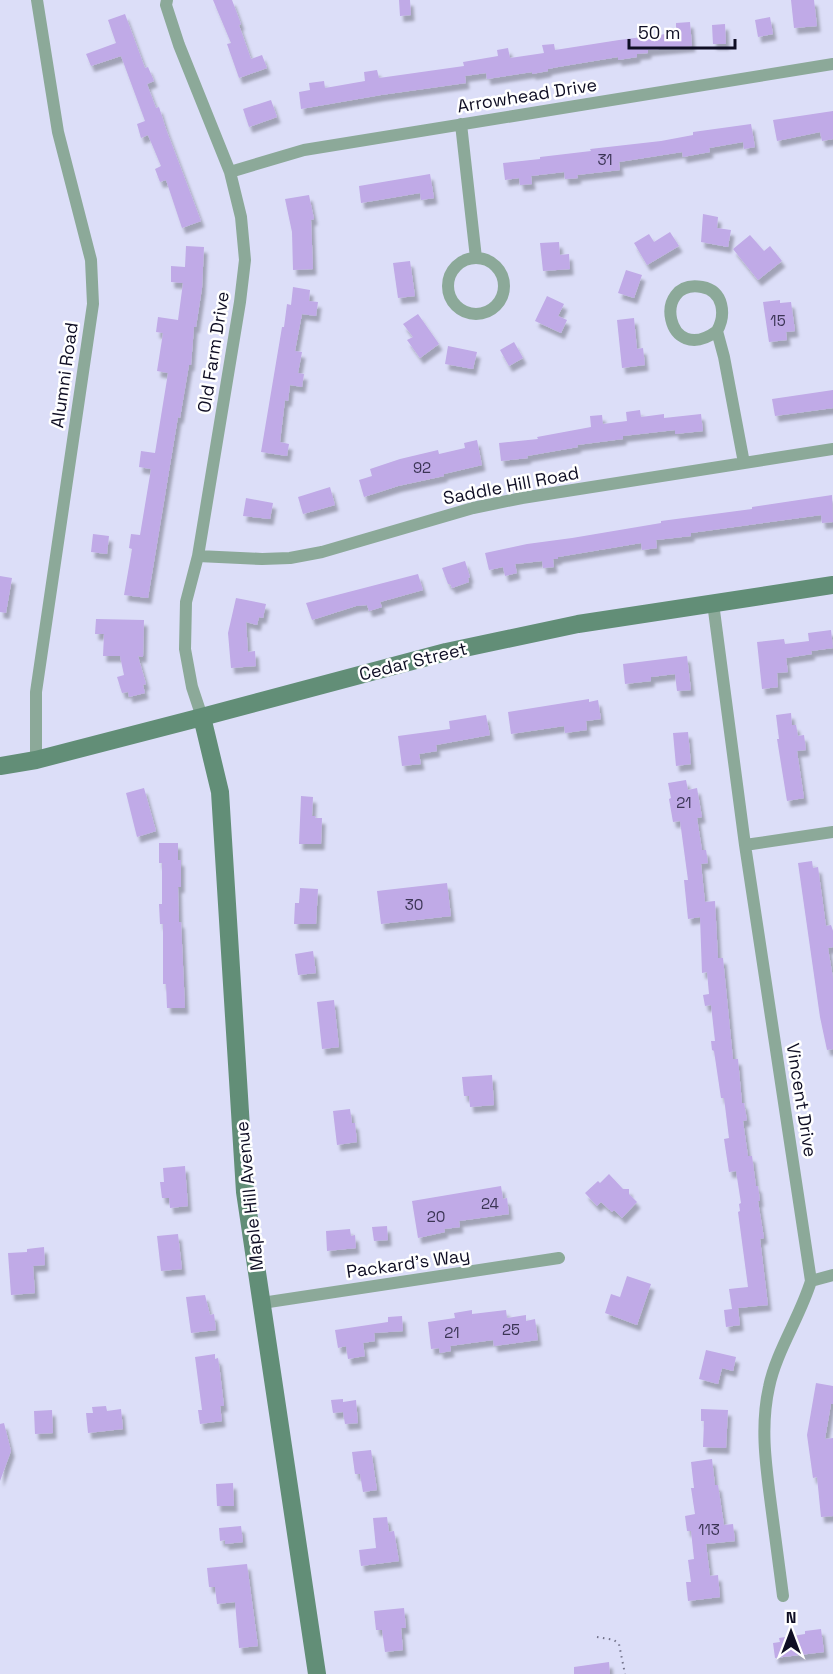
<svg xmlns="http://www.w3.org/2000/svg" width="833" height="1674" font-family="'Space Grotesk',sans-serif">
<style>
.building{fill:#c0aae7;filter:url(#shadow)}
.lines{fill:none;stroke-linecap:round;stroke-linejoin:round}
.path{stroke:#72728a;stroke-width:2;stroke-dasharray:1.5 4.5;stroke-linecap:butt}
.street{stroke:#8ca999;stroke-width:12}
.secondary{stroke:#628e77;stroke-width:18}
.labels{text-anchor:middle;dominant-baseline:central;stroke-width:5;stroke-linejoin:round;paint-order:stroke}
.number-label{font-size:15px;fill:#3b3555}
.street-label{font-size:18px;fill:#0f0e24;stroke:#fff}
</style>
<defs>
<filter id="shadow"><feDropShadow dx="3.5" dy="6" stdDeviation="1.5" flood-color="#0004"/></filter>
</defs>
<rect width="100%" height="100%" fill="#dcdef8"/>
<path class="building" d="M213 0H232L241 24 239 25 251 59 262 55 267 68 239 78 227 44 231 43Z
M399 0H410L411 15 400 16Z
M791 0H814L817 26 794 28Z
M125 14 145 68 148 67 154 81 147 84 156 108 159 107 166 129 201 221 182 228 166 180 160 182 155 169 161 166 148 135 141 138 137 124 145 121 121 56 91 66 86 54 116 43 108 20Z
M770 17 773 34 758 37 755 20Z
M690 22 692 46 648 50V53L637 54V57L618 60V57L558 67 548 69V71L532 74V72L487 79 486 73 465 76 466 83 381 95 301 109 299 92 310 90 309 83 324 81 325 88 365 81 364 72 377 70 379 78 464 66 463 62 498 56 497 50 508 48 510 58 544 53 542 45 554 44 555 50 619 40 666 34V32L676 31V23Z
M725 24 726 44H713L712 25Z
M271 100 277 117 249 127 243 109Z
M833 111V139L822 141 820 132 777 141 773 120Z
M751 124 755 147 744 149 743 142 709 148 710 152 683 157 682 152 619 162 620 170 577 175 578 178 565 179 564 172 531 176 532 184 520 185 519 178 505 180 503 163 540 159V157L591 151 590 149 661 141 693 135V132Z
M430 174 434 198 421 200 420 193 361 203 359 186Z
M309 195 314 219 311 220 313 269 293 270 292 232 285 199Z
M703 214 718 217 717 228 731 230 728 247 701 242Z
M670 232 679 246 647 265 634 243 649 234 654 242Z
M750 235 764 251 770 246 782 261 758 280 733 249Z
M559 242 560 255 569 254 570 269 543 271 540 243Z
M186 246 204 247 202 288 196 327H194L191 365H189L180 418 178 417 148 598 124 595 132 549 129 548 131 534 140 535 151 469 139 467 141 451 155 453 168 373 157 371 163 333 156 332 158 317 178 320 183 283 171 282V266L185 267Z
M410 261 415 296 398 298 393 263Z
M626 270 642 275 634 298 618 293Z
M293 287 310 290 309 301 318 302 316 316 302 314 295 351 302 352 298 373 304 374 302 387 290 385 288 401 285 400 280 442 289 444 287 456 261 452 282 327H284L287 304 291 305Z
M547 296 564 304 558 316 567 320 561 333 535 321Z
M780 300V303L791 302 795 331 786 332 787 340 769 342 763 302Z
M418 314 439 344 420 358 407 340 413 337 403 324Z
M634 318 637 349 643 348 645 365 622 368 617 320Z
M514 342 523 358 509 366 500 350Z
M448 346 477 352 473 369 445 364Z
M833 390V408L775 416 772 399Z
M640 410 641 417 664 414V418L701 414 703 431 675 434V430L623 436V439L577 445 578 447 527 456 528 458 501 461 499 443 538 439 537 437 591 427 590 416 602 415 603 424 627 421 626 412Z
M477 440 482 465 444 474V476L398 486 364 497 359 480 372 476 370 469 400 459 438 450 439 454 465 448 464 443Z
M330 487 335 505 303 514 298 497Z
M832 495 833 522 822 523 821 515 691 533V536L656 540 657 548 642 550 641 543 558 557V559H553L554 567 543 568 542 561 515 564 517 573 505 576 503 567 489 570 485 553 527 544 572 538 661 523V521L752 509V507Z
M246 498 273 503 270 519 243 516Z
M93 534 109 536 107 554 91 552Z
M465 561 470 577 468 578 469 582 452 588 450 584H448L442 568Z
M418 574 423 590 380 602 382 607 369 611 367 605 356 606 312 620 306 603Z
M0 576 12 578 6 613 0 612Z
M236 598 266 604 263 618 259 617 257 625 246 622 248 652 255 651 256 666 231 668 228 633Z
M96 619 144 620 143 657 138 656 146 684 143 685 145 693 129 697 128 692 122 693 117 677 124 675 120 656H103L104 634H95Z
M831 630 833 648 811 651 812 654 786 658 788 672 777 673 778 687 762 689 757 642 784 639 785 644 809 641 808 633Z
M687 656 691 690 677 691 675 674 651 677V681L625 684 623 664Z
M589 699V702L598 700 601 719 586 721 587 730 565 733 564 726 511 734 508 712Z
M791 713 792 725H796L798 736 804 735 806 750 797 751 804 798 787 801 777 739H779L776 715Z
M486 715 490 735 436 745 437 751 419 754 421 764 402 766 398 736 450 729 449 721Z
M688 732 691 764 676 766 673 733Z
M686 780 688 790 697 788 702 817 697 818 702 850H706L708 863 701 864 705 902 715 901 718 958H723L733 1059H738L742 1103H744L747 1120 743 1121 748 1156H752L756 1186H758L760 1201H758L764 1238 760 1239 768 1305 738 1308 740 1325 726 1327 724 1310 732 1309 729 1289 748 1287 738 1212 740 1211 739 1204 741 1203 736 1171 729 1172 724 1139 729 1138 724 1098H721L714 1051 712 1050 711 1041H715L711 1005 705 1006 703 995 709 994 707 972 702 973 700 917 688 919 684 880H688L680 821 673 822 669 799 671 798 668 783Z
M144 788 156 831 137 837 126 793Z
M301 796 313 797 312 816H316L315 818H322L321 844H299Z
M159 843H178V860H181V887H178L179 922H181L185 1008H167L166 984H163V924H160L159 904H162V863H159Z
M812 861 813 868 818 867 826 926 831 925 833 931V947L828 948 833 978V1049L827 1050 820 1017 798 863Z
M447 883 451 916 381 924 377 891Z
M300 888 318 889 316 924H294L295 903H299Z
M313 951 316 973 298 975 295 954Z
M334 1000 339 1047 322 1049 317 1002Z
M492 1075 494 1105 470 1107 469 1096H464L462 1077Z
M350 1109 352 1123H355L357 1142 337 1145 333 1111Z
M185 1166 188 1206 170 1208 169 1198H162L160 1182H164L163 1168Z
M609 1174 623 1189H629V1194L637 1202 622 1218 614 1210 612 1212 601 1202 597 1206 585 1193 598 1181 600 1183Z
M501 1186 503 1199 507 1198 509 1214 459 1221 460 1227 444 1229 445 1232 418 1238 412 1201Z
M387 1226 388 1240 374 1241 372 1227Z
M350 1229 351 1236 355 1235 356 1248 327 1251 326 1231Z
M178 1234 182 1269 161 1271 157 1236Z
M44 1247 45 1265 33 1266 35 1293 11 1295 8 1253 27 1252V1249Z
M627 1276 651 1284 637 1325 605 1313 611 1294 620 1297Z
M205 1295 210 1315 214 1314 216 1330 191 1333 186 1297Z
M472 1310V1314L506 1310 507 1318 526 1315V1321L535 1319 538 1340 494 1346 493 1340 450 1346 451 1351 440 1353 439 1348 431 1349 428 1322 455 1318 454 1313Z
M402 1316 403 1331 374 1333 375 1341 363 1343 365 1356 348 1359 346 1346 338 1348 335 1330 388 1322V1317Z
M706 1350 736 1357 733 1371 722 1368 718 1384 699 1379Z
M215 1354V1359L218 1358 220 1372 224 1406H220L222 1421 200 1424 198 1410H202L195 1357Z
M816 1383 833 1386V1404H831L825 1439 833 1438V1516L821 1517 817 1477 813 1478 807 1435Z
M343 1399V1402L356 1400 358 1423 345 1424 343 1412 333 1413 331 1400Z
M106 1406 107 1411 121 1409 123 1429 88 1433 86 1413H93L92 1407Z
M701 1409 728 1410 726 1448 703 1447 704 1421H701Z
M52 1410 53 1433 35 1434 34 1411Z
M4 1423 11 1451 0 1481V1424Z
M371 1450 377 1490 363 1492 360 1474H355L352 1452Z
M712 1459 715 1485H718L724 1525 733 1524 735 1541 706 1544 710 1576 718 1575 720 1597 688 1601 686 1582H691L688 1560 694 1559 691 1531H687L685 1516 695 1514 691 1488H694L691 1462Z
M233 1483 234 1506H217L216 1484Z
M387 1517 389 1532 394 1531 399 1561 361 1566 359 1550 376 1548 373 1518Z
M241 1526 243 1542 225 1544V1540L220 1541 219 1528Z
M247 1564 258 1646 239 1648 235 1602 217 1604 215 1587H209L207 1568Z
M404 1608 406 1628H401L403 1650 385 1652 382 1630H376L374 1611Z
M821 1629 824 1652 775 1658 773 1643 780 1642 779 1638 805 1634V1631Z
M609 1662 610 1674H574V1667Z"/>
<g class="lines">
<path class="path" d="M597 1637 614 1640 619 1644 625 1674"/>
<path class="street" d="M167 0 166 5 179 45 230 172 241 217 245 260 240 302 198 556 186 602 185 649 192 687 202 717
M461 124 476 258
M230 172 304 150 833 64
M448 286a28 28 0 1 1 56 0a28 28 0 1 1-56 0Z
M717 331C666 368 651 278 702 287 724 291 726 315 717 331L724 357 744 463
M198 556 262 559 290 558 322 552 473 508 522 498 833 449
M713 603 745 845 811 1281C800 1317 776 1352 769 1387 760 1427 766 1466 771 1505 775 1536 779 1566 783 1596
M36 760V692L93 304 91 260 58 132 37 0
M745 845 833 832
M811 1281 833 1275
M262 1303 559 1258"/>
<path class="secondary" d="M202 717 220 792 245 1192 317 1674
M0 766 36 760 202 717 446 652 578 624 833 585"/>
</g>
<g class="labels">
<g class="number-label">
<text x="605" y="159">31</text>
<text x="778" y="320">15</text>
<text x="422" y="467">92</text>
<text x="684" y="802">21</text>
<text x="414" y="904">30</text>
<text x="490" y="1203">24</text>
<text x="436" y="1216">20</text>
<text x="511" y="1329">25</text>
<text x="452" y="1332">21</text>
<text x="709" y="1529">113</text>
</g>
<g class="street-label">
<text transform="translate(527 95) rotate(-9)">Arrowhead Drive</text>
<text transform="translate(213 352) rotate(-81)">Old Farm Drive</text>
<text transform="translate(64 375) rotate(-82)">Alumni Road</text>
<text transform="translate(511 485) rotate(-11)">Saddle Hill Road</text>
<text transform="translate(413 661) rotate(-14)">Cedar Street</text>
<text transform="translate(802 1100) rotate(81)">Vincent Drive</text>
<text transform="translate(249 1196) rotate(-96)">Maple Hill Avenue</text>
<text transform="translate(408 1263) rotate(-8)">Packard's Way</text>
</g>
</g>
<g transform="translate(791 1632)" stroke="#ffffff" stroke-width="4.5" paint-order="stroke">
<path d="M0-4.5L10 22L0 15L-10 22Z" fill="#0f0e24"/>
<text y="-9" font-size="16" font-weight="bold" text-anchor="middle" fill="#0f0e24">N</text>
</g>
<path d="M629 39v9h106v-9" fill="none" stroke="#0f0e24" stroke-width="3"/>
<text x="638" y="39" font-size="18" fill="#0f0e24" stroke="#ffffff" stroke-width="4.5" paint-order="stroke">50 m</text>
</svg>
